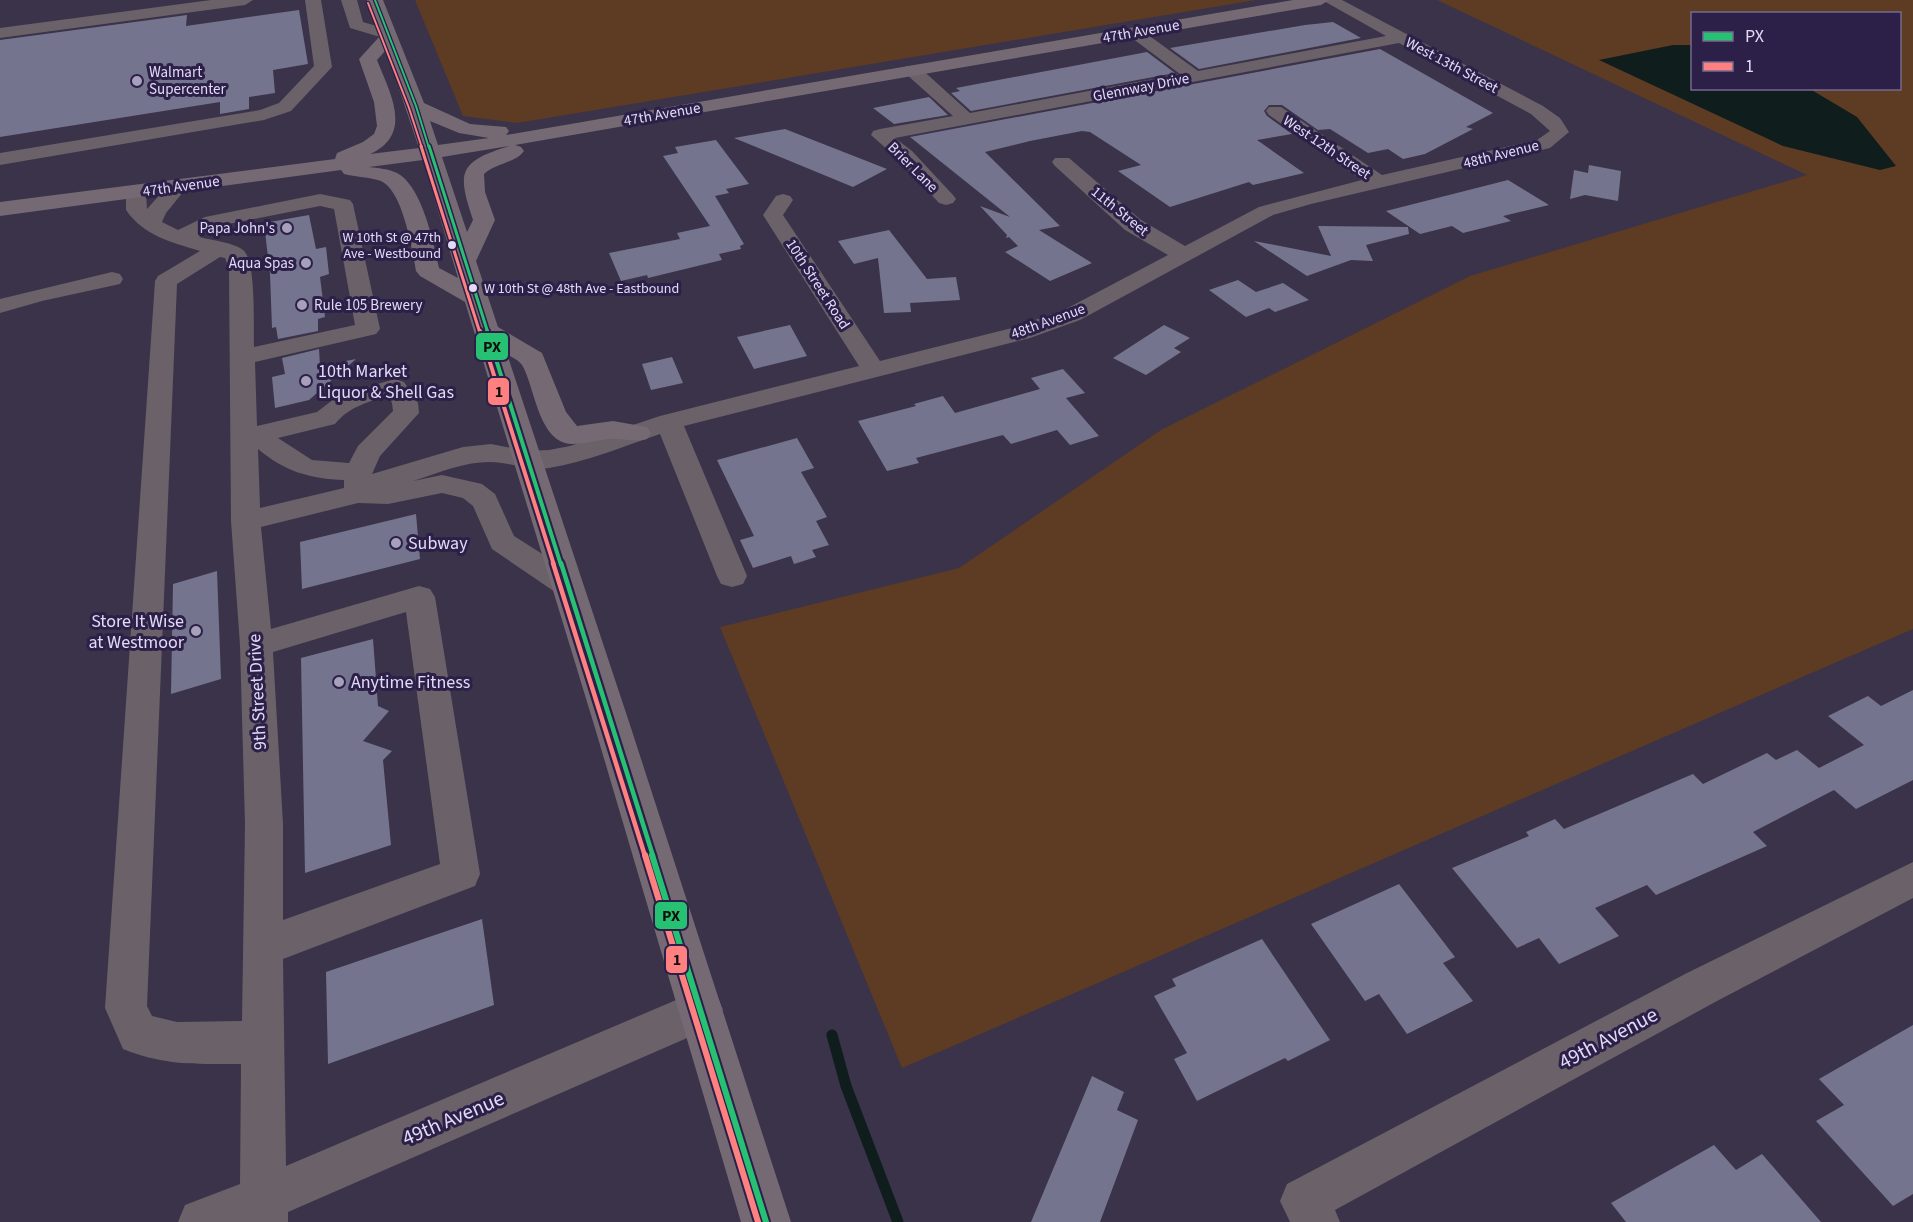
<svg xmlns="http://www.w3.org/2000/svg" width="1913" height="1222" font-family="'Source Sans 3',sans-serif">
<rect width="100%" height="100%" fill="#3a334a"/>
<!-- green -->
<g fill="#5e3b23" fill-rule="evenodd">
<polygon points="415,0 1256,0 517,123 463,116"/>
<path d="M1437,0H1913V629L902,1068L720,627L959,568L1161,430L1470,276L1807,175ZM1692,14H1900V88H1692Z"/>
</g>
<!-- water -->
<polygon fill="#0f1d1c" points="1673,45 1692,45 1692,88 1810,89 1857,117 1896,166 1880,170 1783,146 1599,60"/>
<g fill="none" stroke-linecap="round" stroke-linejoin="round">
<!-- stream -->
<polyline stroke="#0f1d1c" stroke-width="11" points="832,1035 846,1086 898,1222"/>
</g>
<!-- building -->
<g fill="#75748e">
<polygon points="299,10 308,64 273,70 275,93 249,97 249,109 220,114 220,102 0,137 0,40 187,15 186,26"/>
<polygon points="1333,22 1361,38 1199,69 1170,48 1305,25"/>
<polygon points="1380,49 1493,113 1466,127 1473,129 1425,154 1403,159 1388,149 1368,153 1330,129 1318,130 1282,105 1269,105 1264,111 1267,116 1292,134 1257,140 1304,173 1253,185 1249,182 1170,207 1118,171 1141,165 1090,132 1082,131 1030,141 985,152 1060,226 1039,230 1092,263 1050,281 1005,252 1018,246 1009,237 1006,238 1007,235 980,206 1010,217 910,137"/>
<polygon points="1147,52 1175,73 971,111 951,93 960,91 956,88"/>
<polygon points="929,97 948,115 894,124 873,108"/>
<polygon points="785,129 887,169 853,187 734,138"/>
<polygon points="716,140 749,184 726,189 729,193 715,196 744,244 740,246 741,249 719,254 722,260 648,278 647,275 621,281 609,253 680,239 677,233 710,226 663,156 678,153 675,147"/>
<polygon points="1589,165 1621,171 1618,201 1585,195 1570,199 1574,170 1588,173"/>
<polygon points="1508,180 1549,205 1503,216 1511,221 1463,233 1452,226 1420,234 1386,211"/>
<polygon points="309,215 316,249 326,247 329,274 320,277 325,317 318,319 318,331 278,339 276,327 272,328 270,274 264,223"/>
<polygon points="1318,226 1408,227 1409,234 1366,245 1373,261 1351,260 1307,276 1254,241 1331,256"/>
<polygon points="889,230 927,279 956,277 960,300 910,303 911,312 884,313 878,258 854,264 838,241"/>
<polygon points="1238,280 1256,292 1283,283 1309,300 1275,312 1269,308 1246,317 1209,290"/>
<polygon points="790,325 807,356 754,369 737,337"/>
<polygon points="1164,325 1190,338 1174,348 1181,352 1146,375 1113,358"/>
<polygon points="319,349 320,366 356,359 309,400 275,408 272,377 285,374 282,358"/>
<polygon points="672,357 683,383 651,390 642,364"/>
<polygon points="1063,369 1085,393 1066,398 1099,436 1070,445 1057,430 1011,444 1003,435 916,458 919,463 887,471 858,421 916,406 914,404 943,396 955,413 1040,389 1031,378"/>
<polygon points="797,438 814,468 801,472 827,517 816,521 829,545 812,550 816,557 794,564 791,556 753,568 740,540 754,536 717,460"/>
<polygon points="416,514 420,559 302,589 300,542"/>
<polygon points="217,571 221,679 171,694 173,584"/>
<polygon points="373,639 378,706 389,711 363,741 392,751 383,760 391,845 305,873 301,658"/>
<polygon points="1913,690 1913,780 1856,809 1834,790 1753,832 1767,846 1656,895 1647,885 1595,908 1619,936 1559,964 1539,938 1517,948 1452,868 1529,836 1526,832 1555,819 1564,829 1693,774 1703,784 1767,753 1776,760 1797,750 1819,768 1864,745 1828,716 1868,696 1881,706"/>
<polygon points="1399,884 1455,957 1443,963 1473,1001 1407,1034 1379,994 1365,1001 1311,924"/>
<polygon points="482,919 494,1005 328,1064 326,972"/>
<polygon points="1262,939 1330,1040 1288,1061 1285,1058 1197,1101 1174,1059 1187,1053 1154,996 1176,986 1172,979"/>
<polygon points="1913,1025 1913,1194 1893,1206 1816,1121 1844,1105 1819,1079"/>
<polygon points="1092,1076 1124,1092 1117,1110 1138,1120 1100,1222 1031,1222"/>
<polygon points="1714,1145 1736,1170 1762,1154 1821,1222 1626,1222 1611,1203"/>
</g>
<g fill="none" stroke-linecap="round" stroke-linejoin="round">
<!-- minor -->
<g fill="#6a6268" fill-rule="evenodd">
<polygon points="211,0 253,0 245,5 0,38 0,28"/>
<polygon points="305,0 321,0 332,67 291,111 264,120 0,165 0,153 260,110 279,103 314,66"/>
<polygon points="341,0 357,0 363,22 393,31 395,34 387,39 350,28"/>
<path d="M1322,0H1342L1543,106L1560,118L1569,132L1550,148L1311,204L1273,215L1080,320L1030,338L684,426L747,576L743,584L732,587L721,584L717,576L660,434C624,446 587,462 549,468C528,471 510,462 490,462C463,462 438,473 413,481L442,475L482,484L495,494L514,536L577,576L581,584L577,592L566,595L555,592L492,549L473,506L463,498L442,493L388,504L358,503L261,527L271,629L419,586L430,589L435,597L480,874L475,886L283,959L286,1166L702,989L717,995L723,1010L717,1025L288,1212V1222H178L185,1205L240,1184L241,1064C197,1064 165,1066 123,1049L105,1008L155,281L158,276L200,251C171,242 144,236 126,210V192L129,188H143L146,192L147,209L171,182H185L188,186L166,213L162,222L178,230L205,217L320,194L350,200L353,204L380,329L376,334L255,362L257,426L317,412L339,395L395,379L404,382L418,403L419,413L380,456L372,474L463,447L491,444L526,451L549,450L570,446L660,416L859,366L763,215L776,196L783,194L790,196L793,200L783,215L880,361L1012,328L1064,310L1168,255L1125,230L1055,166L1052,162L1055,158H1069L1141,220L1185,246L1259,207L1362,180L1269,115L1266,111L1269,107H1281L1382,175L1537,140L1550,131L1531,114L1399,43L895,138L912,151L953,195L956,199L953,203L946,205L939,203L898,159L871,135L873,131L880,129L953,116L906,74L903,70L906,66H918L970,113L1180,74L1128,35L1126,32L1134,27L1140,29L1198,71L1386,36ZM320,206L334,209L355,325L254,347C253,329 257,261 243,250C235,243 211,240 199,237L218,226ZM220,257L225,258L229,269L231,521L240,645L245,824L242,1021L177,1022L152,1016L147,1006L177,284ZM388,396L392,403L393,411L358,446L349,463L312,460L278,438L335,424C349,407 367,402 388,396ZM258,449C284,471 310,479 344,480V488L260,508ZM406,612L440,864L283,920V824L273,652Z"/>
<polygon points="112,272 120,274 123,279 120,284 42,301 0,313 0,299"/>
<polygon points="1913,862 1913,898 1717,1001 1335,1210 1340,1222 1290,1222 1280,1201 1287,1184 1687,973"/>
</g>
<!-- major -->
<path fill="#756a73" fill-rule="evenodd" d="M367,0H383L424,103L470,124L506,127L509,131L506,135L1293,0H1329L1321,5L515,145L521,147L524,151C516,163 495,163 484,174L485,192L495,220L476,261L498,327L542,353L566,412L577,426L613,421L647,427L651,433L647,439C634,443 623,438 610,439C597,440 585,444 572,444C538,443 535,386 522,365C519,360 511,357 507,354L631,728L791,1222H741L595,728L465,302L420,276L416,271C412,249 403,191 381,181C370,177 355,177 344,174L341,170L0,216V202L335,159L337,153L363,142L374,134L377,126L374,102L359,59L380,36ZM386,50L419,148L370,154C414,134 390,93 377,60ZM430,121L459,133L489,138L438,145ZM509,146C458,162 457,172 473,220L467,232L442,157ZM423,160L458,278L439,268C433,241 422,186 397,173C389,169 378,168 369,167Z"/>
<!-- bus-1-far4 casing -->
<g stroke="#2c1f48" stroke-width="4.5">
<polyline id="bus-1-far4" points="375,0 416,106 429,148"/>
</g>
<!-- bus-1-far3 casing -->
<g stroke="#2c1f48" stroke-width="6">
<polyline id="bus-1-far3" points="429,146 488,333"/>
</g>
<!-- bus-1-far2 casing -->
<g stroke="#2c1f48" stroke-width="8">
<polyline id="bus-1-far2" points="487,331 561,565"/>
</g>
<!-- bus-1-far1 casing -->
<g stroke="#2c1f48" stroke-width="9">
<polyline id="bus-1-far1" points="561,563 653,856"/>
</g>
<!-- bus-1 casing -->
<g stroke="#2c1f48" stroke-width="10">
<polyline id="bus-1" points="652,855 766,1222"/>
</g>
<!-- bus-2-far4 casing -->
<g stroke="#2c1f48" stroke-width="4.5">
<polyline id="bus-2-far4" points="368,3 409,108 422,148"/>
</g>
<!-- bus-2-far3 casing -->
<g stroke="#2c1f48" stroke-width="6">
<polyline id="bus-2-far3" points="421,146 480,333"/>
</g>
<!-- bus-2-far2 casing -->
<g stroke="#2c1f48" stroke-width="8">
<polyline id="bus-2-far2" points="480,331 554,565"/>
</g>
<!-- bus-2-far1 casing -->
<g stroke="#2c1f48" stroke-width="9">
<polyline id="bus-2-far1" points="553,563 645,856"/>
</g>
<!-- bus-2 casing -->
<g stroke="#2c1f48" stroke-width="10">
<polyline id="bus-2" points="645,855 758,1222"/>
</g>
<!-- bus-1-far4 -->
<use href="#bus-1-far4" stroke="#26c172" stroke-width="2"/>
<!-- bus-1-far3 -->
<use href="#bus-1-far3" stroke="#26c172" stroke-width="3"/>
<!-- bus-1-far2 -->
<use href="#bus-1-far2" stroke="#26c172" stroke-width="4"/>
<!-- bus-1-far1 -->
<use href="#bus-1-far1" stroke="#26c172" stroke-width="4.5"/>
<!-- bus-1 -->
<use href="#bus-1" stroke="#26c172" stroke-width="6"/>
<!-- bus-2-far4 -->
<use href="#bus-2-far4" stroke="#ff8080" stroke-width="2"/>
<!-- bus-2-far3 -->
<use href="#bus-2-far3" stroke="#ff8080" stroke-width="3"/>
<!-- bus-2-far2 -->
<use href="#bus-2-far2" stroke="#ff8080" stroke-width="4"/>
<!-- bus-2-far1 -->
<use href="#bus-2-far1" stroke="#ff8080" stroke-width="4.5"/>
<!-- bus-2 -->
<use href="#bus-2" stroke="#ff8080" stroke-width="6"/>
</g>
<!-- markers -->
<g fill="#a7a0ba" stroke="#2c1f48" stroke-width="2">
<circle cx="137" cy="81" r="6"/>
<circle cx="287" cy="228" r="6"/>
<circle cx="306" cy="263" r="6"/>
<circle cx="302" cy="305" r="6"/>
<circle cx="306" cy="381" r="6"/>
<circle cx="396" cy="543" r="6"/>
<circle cx="196" cy="631" r="6"/>
<circle cx="339" cy="682" r="6"/>
</g>
<g fill="#e1dbf6" stroke="#2c1f48" stroke-width="2">
<circle cx="452" cy="245" r="5"/>
<circle cx="473" cy="288" r="5"/>
</g>
<g text-anchor="middle" stroke-width="6" stroke-linejoin="round" paint-order="stroke">
<!-- far-bus labels -->
<g font-size="14" fill="#e1dbf6" stroke="#2c1f48" text-anchor="end">
<text x="441" y="242">W 10th St @ 47th<tspan x="441" dy="16">Ave - Westbound</tspan></text>
<text x="484" y="293" text-anchor="start">W 10th St @ 48th Ave - Eastbound</text>
</g>
<!-- far-street labels -->
<g font-size="15" fill="#e1dbf6" stroke="#2c1f48">
<text transform="translate(1141 31) rotate(-10)" y="5">47th Avenue</text>
<text transform="translate(1452 65) rotate(28)" y="5">West 13th Street</text>
<text transform="translate(1141 87) rotate(-11)" y="5">Glennway Drive</text>
<text transform="translate(662 114) rotate(-10)" y="5">47th Avenue</text>
<text transform="translate(1327 147) rotate(34)" y="5">West 12th Street</text>
<text transform="translate(1501 154) rotate(-14)" y="5">48th Avenue</text>
<text transform="translate(913 167) rotate(45)" y="5">Brier Lane</text>
<text transform="translate(181 186) rotate(-8)" y="5">47th Avenue</text>
<text transform="translate(1120 211) rotate(39)" y="5">11th Street</text>
<text transform="translate(818 284) rotate(57)" y="5">10th Street Road</text>
<text transform="translate(1048 321) rotate(-20)" y="5">48th Avenue</text>
</g>
<!-- far-poi labels -->
<g font-size="15" fill="#e1dbf6" stroke="#2c1f48" text-anchor="start">
<text x="149" y="77">Walmart<tspan x="149" dy="17">Supercenter</tspan></text>
<text x="275" y="233" text-anchor="end">Papa John's</text>
<text x="294" y="268" text-anchor="end">Aqua Spas</text>
<text x="314" y="310">Rule 105 Brewery</text>
</g>
<!-- poi labels -->
<g font-size="18" fill="#e1dbf6" stroke="#2c1f48" text-anchor="start">
<text x="318" y="377">10th Market<tspan x="318" dy="21">Liquor &amp; Shell Gas</tspan></text>
<text x="408" y="549">Subway</text>
<text x="184" y="627" text-anchor="end">Store It Wise<tspan x="184" dy="21">at Westmoor</tspan></text>
<text x="351" y="688">Anytime Fitness</text>
</g>
<!-- street labels -->
<g font-size="18" fill="#e1dbf6" stroke="#2c1f48">
<text transform="translate(257 692) rotate(-93)" y="6">9th Street Drive</text>
</g>
<!-- near-street labels -->
<g font-size="21" fill="#e1dbf6" stroke="#2c1f48">
<text transform="translate(1608 1038) rotate(-28)" y="7">49th Avenue</text>
<text transform="translate(453 1118) rotate(-23)" y="7">49th Avenue</text>
</g>
</g>
<g stroke="#2c1f48" stroke-width="2">
<rect x="475" y="332" width="34" height="29" rx="6" fill="#26c172"/>
<rect x="487" y="377" width="23" height="29" rx="6" fill="#ff8080"/>
<rect x="654" y="901" width="34" height="29" rx="6" fill="#26c172"/>
<rect x="665" y="945" width="23" height="29" rx="6" fill="#ff8080"/>
</g>
<g font-size="16" text-anchor="middle" font-weight="bold" fill="#111">
<text x="492" y="352">PX</text>
<text x="499" y="397">1</text>
<text x="671" y="921">PX</text>
<text x="677" y="965">1</text>
</g>
<!-- legend -->
<rect x="1691" y="12" width="210" height="78" fill="#2c1f48" stroke="#746a8e" stroke-width="1.5"/>
<rect x="1703" y="32" width="30" height="9" fill="#26c172" stroke="#746a8e" stroke-width="1.5"/>
<text x="1745" y="42" font-size="18" fill="#e1dbf6">PX</text>
<rect x="1703" y="62" width="30" height="9" fill="#ff8080" stroke="#746a8e" stroke-width="1.5"/>
<text x="1745" y="72" font-size="18" fill="#e1dbf6">1</text>
</svg>
